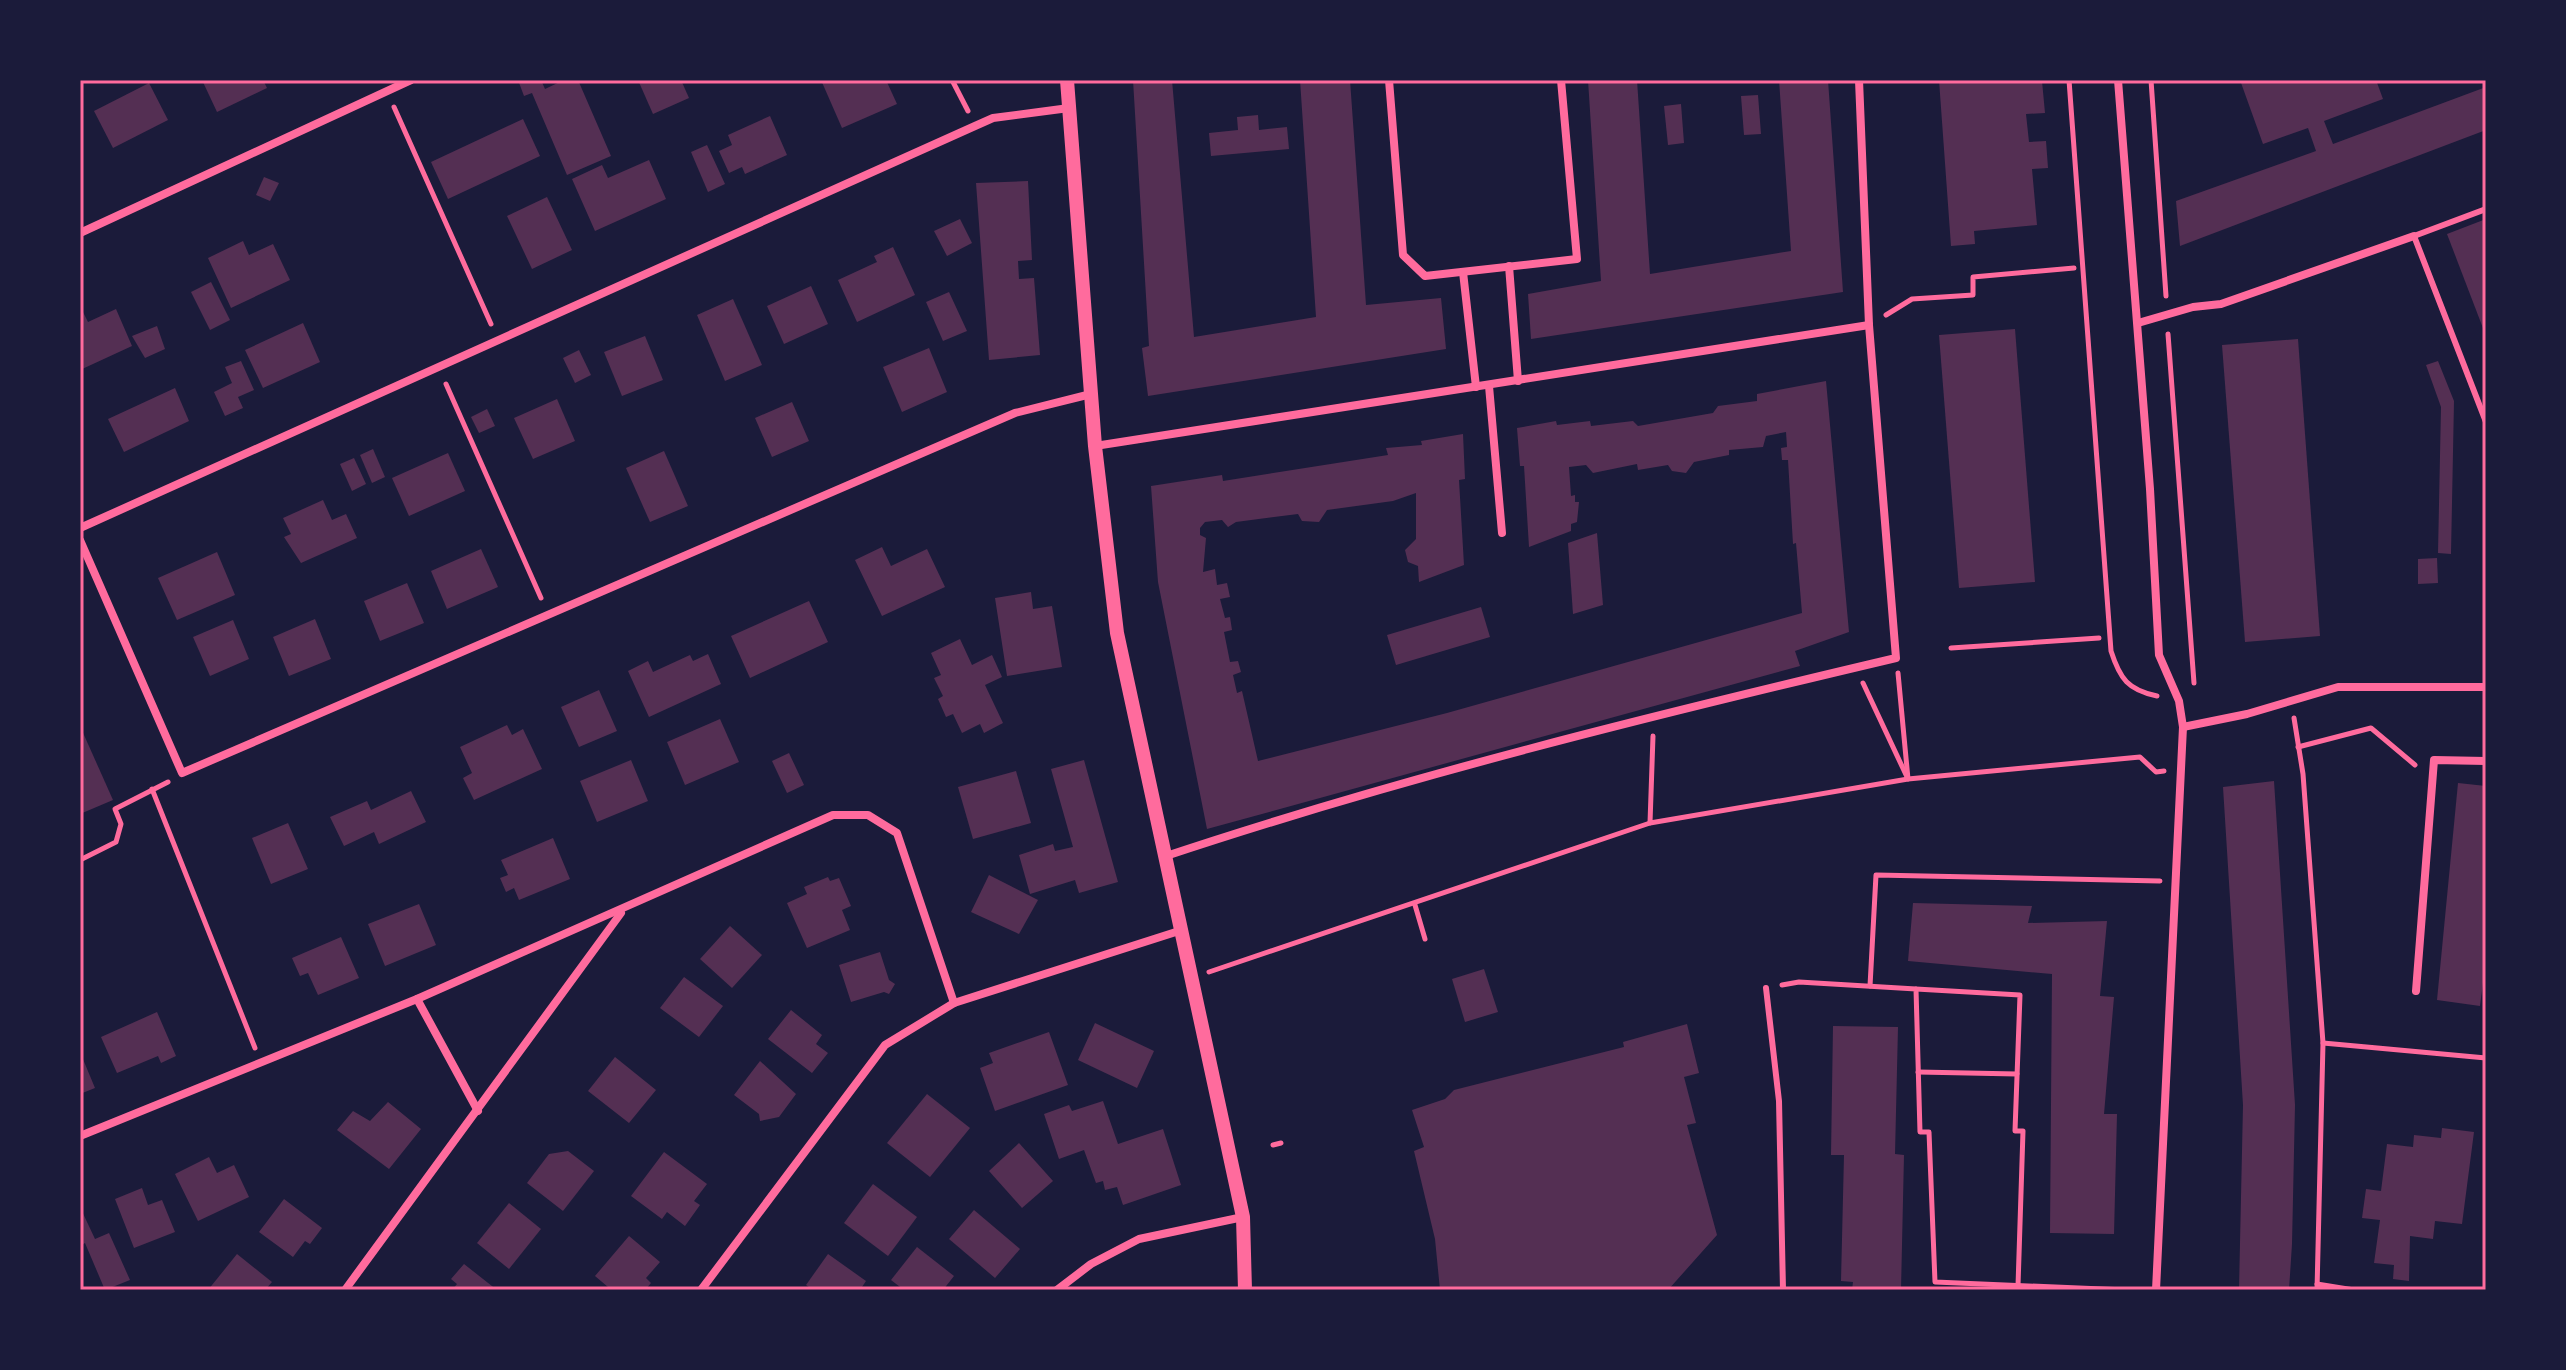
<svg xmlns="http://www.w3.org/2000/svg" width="2566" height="1370" font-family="'PT Sans Narrow',sans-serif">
<rect width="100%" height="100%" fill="#1b1b3a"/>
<!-- building -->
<g fill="#542f53">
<polygon points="202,80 263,80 267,88 217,112"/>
<polygon points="518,80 541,80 545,89 564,80 578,80 611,156 567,175 532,93 524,96"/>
<polygon points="638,80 681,80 689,98 653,114"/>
<polygon points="821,80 886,80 897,104 842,128"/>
<polygon points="1133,80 1172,80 1194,337 1316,317 1300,80 1350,80 1366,305 1441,298 1446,349 1148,396 1142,348 1149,346"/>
<polygon points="1588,80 1637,80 1650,274 1791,251 1779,80 1828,80 1843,292 1531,339 1528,294 1601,281"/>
<polygon points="1939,80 2042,81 2045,113 2026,114 2029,142 2046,141 2048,168 2032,169 2037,225 1974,231 1975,244 1951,246"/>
<polygon points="2240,80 2376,80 2383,99 2324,121 2333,144 2486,87 2486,130 2180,246 2176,201 2316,151 2308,128 2263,144"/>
<polygon points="149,83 168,120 113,148 94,111"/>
<polygon points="1758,95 1761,134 1744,135 1741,96"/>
<polygon points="1681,104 1684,143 1668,145 1664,106"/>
<polygon points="1258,115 1259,130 1287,127 1289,149 1211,156 1209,133 1238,130 1237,117"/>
<polygon points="770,116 787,155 745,174 742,167 729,173 719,151 732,145 728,135"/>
<polygon points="523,119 540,156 448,199 431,162"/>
<polygon points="707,145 725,184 708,192 691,152"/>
<polygon points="649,160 666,199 595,231 572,179 602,165 608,178"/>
<polygon points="264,177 279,183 270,201 256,195"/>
<polygon points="1028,181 1032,260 1018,261 1019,279 1034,278 1040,355 989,360 976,183"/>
<polygon points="547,197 572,250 532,269 507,216"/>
<polygon points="960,219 972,243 947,256 934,231"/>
<polygon points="2486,219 2486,336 2447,234"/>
<polygon points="243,241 249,255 273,244 290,280 231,308 208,258"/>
<polygon points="893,247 915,295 857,322 838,280 877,262 874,256"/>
<polygon points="211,282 230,320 210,330 191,292"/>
<polygon points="811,286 828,324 784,344 767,306"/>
<polygon points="949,292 967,331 943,341 926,302"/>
<polygon points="733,299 762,365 725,381 697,315"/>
<polygon points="80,306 88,322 116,309 132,346 80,370"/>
<polygon points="303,323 320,362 263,388 245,350"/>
<polygon points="157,326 165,349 145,358 132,336"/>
<polygon points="2015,329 2035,582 1959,588 1939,335"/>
<polygon points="645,336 663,380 622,396 604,352"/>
<polygon points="2298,339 2320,636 2245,642 2222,345"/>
<polygon points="929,348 947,392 902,412 883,367"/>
<polygon points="579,350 591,375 575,383 563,358"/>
<polygon points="241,361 254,390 238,397 243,408 225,416 214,392 232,383 225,367"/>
<polygon points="2438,361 2454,401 2451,554 2438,553 2441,407 2426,365"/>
<polygon points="1826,381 1849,632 1795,651 1800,666 1207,829 1158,582 1151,486 1222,475 1223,481 1388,455 1386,448 1422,445 1421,441 1463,434 1465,479 1459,480 1464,565 1419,582 1418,566 1408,562 1405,550 1416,539 1416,493 1393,501 1327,510 1319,522 1302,521 1298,514 1236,522 1228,527 1222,520 1205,522 1200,528 1200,535 1206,538 1203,572 1215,569 1217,585 1227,583 1230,597 1220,599 1225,618 1230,617 1232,630 1224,632 1230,662 1238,661 1241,672 1233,675 1237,693 1242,691 1258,761 1447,713 1802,613 1796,543 1793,544 1788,460 1782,460 1781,448 1787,447 1786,432 1766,436 1763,447 1729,450 1729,455 1694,462 1686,473 1672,471 1668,465 1638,470 1637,464 1593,473 1586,465 1569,467 1571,496 1575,495 1575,502 1579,502 1577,522 1571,524 1571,531 1529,547 1524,466 1520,466 1517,428 1556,421 1557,425 1590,421 1591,426 1633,421 1638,426 1713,413 1718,406 1757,401 1757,394"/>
<polygon points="175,388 189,421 124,452 108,419"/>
<polygon points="557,399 575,441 533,459 514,418"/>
<polygon points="792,402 809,441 772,457 755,418"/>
<polygon points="487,409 495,426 479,433 471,417"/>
<polygon points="373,449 385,477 372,483 360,455"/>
<polygon points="664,451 688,506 650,522 626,468"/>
<polygon points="448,453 465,491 409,516 392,478"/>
<polygon points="354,458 366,484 352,491 340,464"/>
<polygon points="323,500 332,520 346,514 357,538 301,563 284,537 291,534 283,518"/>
<polygon points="1597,533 1603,605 1573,614 1568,543"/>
<polygon points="882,547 891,566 927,549 945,587 882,616 855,560"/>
<polygon points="481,549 498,587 447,609 431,571"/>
<polygon points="217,552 235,595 177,620 158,578"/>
<polygon points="2437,558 2438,583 2418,584 2418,559"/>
<polygon points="407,583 424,623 380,641 364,601"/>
<polygon points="1031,592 1033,609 1052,606 1062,667 1007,676 995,598"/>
<polygon points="809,601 828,642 750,678 731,636"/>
<polygon points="1481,607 1490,637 1396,665 1387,635"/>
<polygon points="315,619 331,659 289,676 273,637"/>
<polygon points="233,620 249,659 210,676 193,637"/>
<polygon points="960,639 972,665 992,655 1002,677 985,685 1003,723 984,733 980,724 962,733 953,714 946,717 938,699 943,696 934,678 941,675 931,653"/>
<polygon points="708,654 721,684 649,717 628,671 648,661 653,672 690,655 693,661"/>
<polygon points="599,690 617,731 579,747 561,707"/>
<polygon points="720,719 739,762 685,785 667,742"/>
<polygon points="507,725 512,735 523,729 542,769 474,800 463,778 472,773 460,747"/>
<polygon points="80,726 113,800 80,814"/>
<polygon points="789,753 804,785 787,793 772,761"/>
<polygon points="631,760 648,801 597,822 580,781"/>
<polygon points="1084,760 1118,882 1079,893 1075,880 1030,894 1019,855 1053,844 1055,851 1073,847 1051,769"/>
<polygon points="1016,771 1031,823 973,839 958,787"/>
<polygon points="2274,781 2295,1105 2292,1244 2289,1290 2239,1290 2243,1105 2223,787"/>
<polygon points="2458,783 2486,786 2486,959 2480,1006 2437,1000"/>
<polygon points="411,791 426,822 379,844 374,832 344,846 330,817 367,801 371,810"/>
<polygon points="288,823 308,869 271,884 252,838"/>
<polygon points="553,838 570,879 519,900 514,888 506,892 500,878 508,875 501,860"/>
<polygon points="989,875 1038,900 1019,934 971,912"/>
<polygon points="828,877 830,881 839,878 851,906 842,910 850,930 807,948 787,903 807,894 804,887"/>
<polygon points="1913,903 2032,906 2028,923 2107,921 2100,996 2114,997 2104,1114 2117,1114 2114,1234 2050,1233 2052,974 1908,961"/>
<polygon points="419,904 436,945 385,966 368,924"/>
<polygon points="730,926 762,955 732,988 700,959"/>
<polygon points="341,937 359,978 318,995 308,973 300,976 292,958"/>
<polygon points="880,952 889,980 895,984 889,994 884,992 851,1002 839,965"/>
<polygon points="1484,969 1498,1012 1465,1022 1452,979"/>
<polygon points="684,977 723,1006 699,1037 660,1008"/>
<polygon points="791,1010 822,1035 816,1044 828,1053 812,1073 768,1039"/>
<polygon points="157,1012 176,1056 161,1063 158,1056 117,1073 101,1037"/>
<polygon points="1095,1023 1154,1051 1137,1088 1078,1060"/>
<polygon points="1687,1024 1699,1073 1684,1077 1696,1123 1687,1125 1717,1235 1668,1290 1440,1290 1435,1239 1414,1151 1424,1147 1412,1110 1445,1099 1454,1090 1624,1047 1623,1042"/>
<polygon points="1833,1026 1898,1027 1895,1154 1904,1155 1901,1290 1852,1290 1853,1282 1841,1281 1844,1155 1831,1155"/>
<polygon points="1049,1032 1068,1085 995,1111 980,1068 993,1063 989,1053"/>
<polygon points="80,1052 95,1088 80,1094"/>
<polygon points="615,1057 656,1090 629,1123 588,1091"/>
<polygon points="760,1061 796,1094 779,1117 760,1121 759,1114 734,1095"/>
<polygon points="927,1094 970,1128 930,1177 887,1143"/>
<polygon points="1103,1101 1118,1144 1163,1129 1181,1185 1123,1205 1117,1187 1105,1190 1103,1181 1096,1183 1084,1150 1059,1159 1044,1114 1069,1105 1072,1111"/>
<polygon points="388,1102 421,1129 389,1169 337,1130 353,1111 370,1121"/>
<polygon points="2442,1128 2474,1132 2462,1224 2435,1221 2433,1239 2410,1236 2409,1281 2393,1279 2394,1265 2374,1263 2380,1220 2362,1218 2366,1189 2381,1191 2387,1144 2413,1147 2414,1135 2441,1138"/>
<polygon points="1019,1143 1053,1181 1022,1208 989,1171"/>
<polygon points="568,1151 594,1171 563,1211 527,1183 549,1154"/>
<polygon points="664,1152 707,1184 694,1201 700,1205 685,1226 667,1212 662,1219 631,1196"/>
<polygon points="209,1157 217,1173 234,1165 249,1197 198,1221 175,1174"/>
<polygon points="873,1184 917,1217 888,1256 844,1223"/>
<polygon points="142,1188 148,1205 162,1200 175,1232 134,1248 115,1199"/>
<polygon points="284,1199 322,1228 310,1244 305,1241 293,1257 259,1232"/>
<polygon points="509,1203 541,1229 509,1269 477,1243"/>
<polygon points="80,1207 95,1239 109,1233 130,1280 105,1290 85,1243 80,1246"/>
<polygon points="974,1210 1020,1249 995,1278 949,1239"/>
<polygon points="629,1236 660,1262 646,1278 651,1283 645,1290 605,1290 608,1287 595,1276"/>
<polygon points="917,1247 954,1276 943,1290 904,1290 891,1280"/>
<polygon points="237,1254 272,1282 265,1290 208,1290"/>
<polygon points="828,1254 866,1281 860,1290 813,1290 806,1285"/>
<polygon points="464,1264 497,1290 452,1290 457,1284 451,1279"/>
</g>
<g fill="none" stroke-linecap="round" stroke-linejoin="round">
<!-- path -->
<g stroke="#ff6b9d" stroke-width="5">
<polyline points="952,80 968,111"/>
<path d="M2069,80L2111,651C2120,679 2128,690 2157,696"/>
<polyline points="2151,80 2166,296"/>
<polyline points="394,107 491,324"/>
<polyline points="1886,315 1912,299 1973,295 1973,277 2074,268"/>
<polyline points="2168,334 2194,683"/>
<polyline points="446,384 541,598"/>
<polyline points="1951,648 2099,638"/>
<polyline points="1863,683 1908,779 2140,757 2156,772 2164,771"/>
<polyline points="2294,718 2303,774 2323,1043 2317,1290"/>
<polyline points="2298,747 2371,728 2415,765"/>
<polyline points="152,789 255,1048"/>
<polyline points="1650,823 1653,736"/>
<polyline points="80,860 116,842 121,824 115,809 168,782"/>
<polyline points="1415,905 1425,939"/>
<polyline points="1209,972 1650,823 1908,779 1898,673"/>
<polyline points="1782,985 1799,982 1916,989 1920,1132 1929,1132 1935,1282 2126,1290"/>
<polyline points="1870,986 1876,875 2160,881"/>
<polyline points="1916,989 2020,995 2015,1131 2023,1131 2018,1286"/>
<polyline points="2323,1043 2486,1058"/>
<polyline points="1918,1072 2017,1074"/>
<polyline points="1273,1145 1281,1143"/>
<polyline points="2317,1284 2354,1290"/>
</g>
<!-- service -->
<g stroke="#ff6b9d" stroke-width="6">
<polyline points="2486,209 2414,236 2486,422"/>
<polyline points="1766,988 1779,1101 1783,1290"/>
</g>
<!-- minor -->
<g stroke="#ff6b9d" stroke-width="8">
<polyline points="1389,80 1403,255 1425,276 1577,259 1561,80"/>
<polyline points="2118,80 2150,489 2159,655 2179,701 2183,727 2156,1290"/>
<polyline points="80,233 411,80"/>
<polyline points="1509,266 1518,381"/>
<polyline points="1463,272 1476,387"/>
<polyline points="2138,323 2193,307 2221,304 2414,236"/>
<polyline points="1489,386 1502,533"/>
<polyline points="1095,446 1869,325"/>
<polyline points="80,528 975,126 993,118 1069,108"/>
<polyline points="80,540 182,773 1015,413 1091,394"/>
<polyline points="2183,727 2247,714 2338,687 2486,687"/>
<path d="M1163,857C1403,777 1650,716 1896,658L1869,325L1859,80"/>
<polyline points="2416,991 2434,760 2486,761"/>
<polyline points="478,1111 417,999 833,815 868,815 897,833 954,1003"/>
<polyline points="80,1136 417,999"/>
<polyline points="345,1290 621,913"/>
<polyline points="701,1290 885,1045 954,1003 1179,931"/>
<polyline points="1057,1290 1091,1264 1139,1239 1243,1217"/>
</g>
<!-- tertiary -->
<polyline stroke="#ff6b9d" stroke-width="14" points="1067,80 1095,446 1117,633 1243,1217 1245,1290"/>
</g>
<!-- border -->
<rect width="2566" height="1370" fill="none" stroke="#1b1b3a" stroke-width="164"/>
<rect x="82" y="82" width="2402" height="1206" fill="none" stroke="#ff6b9d" stroke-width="3"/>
</svg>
